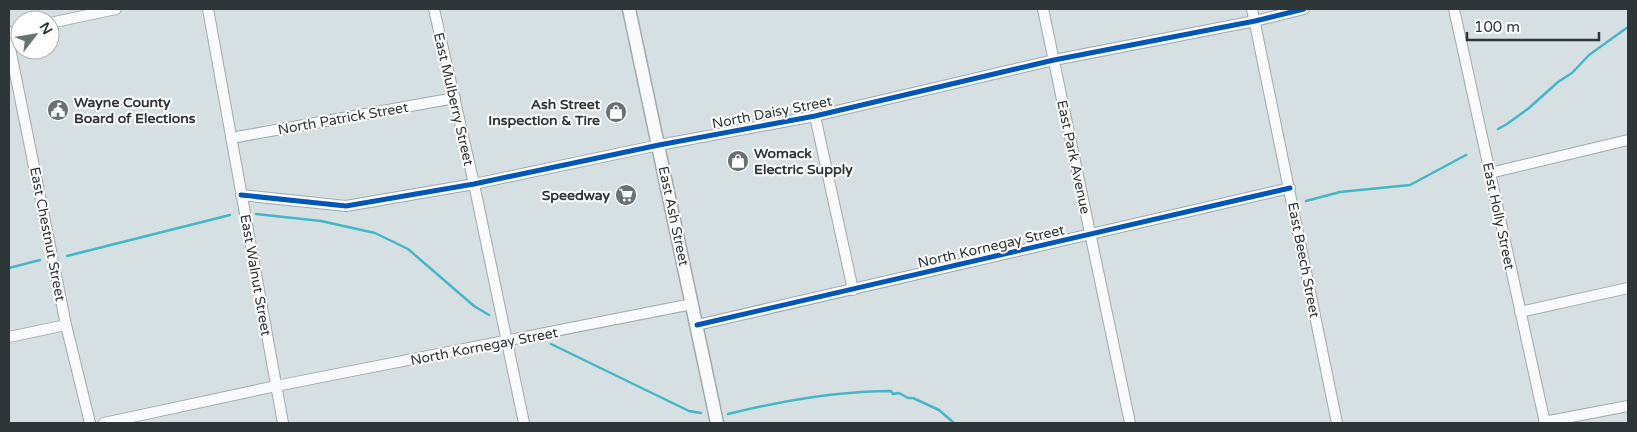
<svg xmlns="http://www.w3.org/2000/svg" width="1637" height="432" font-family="'Varela Round',sans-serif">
<rect width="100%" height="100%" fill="#d6e0e3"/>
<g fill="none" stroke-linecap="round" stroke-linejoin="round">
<!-- stream -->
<g stroke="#44b7c7" stroke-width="2.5">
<polyline points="1498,129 1507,124 1529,108 1558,82 1572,73 1589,55 1628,27"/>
<polyline points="1306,201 1340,192 1410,185 1466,155"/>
<polyline points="256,214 321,221 375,233 408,249 474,306 489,315"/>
<polyline points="67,256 230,215"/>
<polyline points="9,268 40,260"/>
<polyline points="551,344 689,411 701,413"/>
<path d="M728,414C781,401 836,391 891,391L893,394L899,393L908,398H913L939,410L954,423"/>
</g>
<!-- minor casing -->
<g stroke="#a1a9ab" stroke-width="12">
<g id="minor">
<polyline points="208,9 283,423"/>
<polyline points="434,9 474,184 524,423"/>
<polyline points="1043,9 1130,423"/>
<polyline points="1252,9 1337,423"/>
<polyline points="1454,9 1545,423"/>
<polyline points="50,23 116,9"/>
<polyline points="9,33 20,30"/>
<polyline points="9,43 66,325 90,423"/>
<polyline points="815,116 853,290"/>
<polyline points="231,138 455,98"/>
<polyline points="1490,173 1628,140"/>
<polyline points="241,195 346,206 474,184 659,145 815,116 1054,60 1255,21 1304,9"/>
<polyline points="1520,312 1628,288"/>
<polyline points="697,325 1290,188"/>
<polyline points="9,337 66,325"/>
<polyline points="1544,422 1628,406"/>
<polyline points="104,423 276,386 692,304"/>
</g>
</g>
<!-- major casing -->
<g stroke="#a1a9ab" stroke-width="15">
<polyline id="major" points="629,9 717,423"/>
</g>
<!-- minor -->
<use href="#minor" stroke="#f9fafb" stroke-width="10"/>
<!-- major -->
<use href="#major" stroke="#f9fafb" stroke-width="12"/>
<!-- cycleway casing -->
<g stroke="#fff" stroke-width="8">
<g id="cycleway">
<polyline points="241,195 346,206 474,184 659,145 815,116 1054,60 1255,21 1304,9"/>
<polyline points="697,325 1290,188"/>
</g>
</g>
<!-- cycleway -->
<use href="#cycleway" stroke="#0057b8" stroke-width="5"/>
</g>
<!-- icons -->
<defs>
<g id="civic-disc" transform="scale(1.125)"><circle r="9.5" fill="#697273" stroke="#fff"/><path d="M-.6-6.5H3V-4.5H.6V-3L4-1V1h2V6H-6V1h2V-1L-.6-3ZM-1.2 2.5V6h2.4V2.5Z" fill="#fff"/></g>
<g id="shop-disc" transform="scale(1.125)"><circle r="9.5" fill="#697273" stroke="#fff"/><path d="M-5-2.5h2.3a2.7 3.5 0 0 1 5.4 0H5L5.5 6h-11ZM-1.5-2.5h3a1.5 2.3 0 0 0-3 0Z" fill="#fff"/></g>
<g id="supermarket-disc" transform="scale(1.125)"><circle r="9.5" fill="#697273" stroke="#fff"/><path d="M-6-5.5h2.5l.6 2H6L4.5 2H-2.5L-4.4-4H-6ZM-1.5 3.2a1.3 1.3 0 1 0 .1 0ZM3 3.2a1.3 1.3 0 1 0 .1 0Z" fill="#fff"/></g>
</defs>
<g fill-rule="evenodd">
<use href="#civic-disc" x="58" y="110"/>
<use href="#shop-disc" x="616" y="112"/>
<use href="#shop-disc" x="738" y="161"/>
<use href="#supermarket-disc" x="626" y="195"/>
</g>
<g text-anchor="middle" stroke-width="4" stroke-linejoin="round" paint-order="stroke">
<!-- street labels -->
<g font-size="14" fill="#2e3637" stroke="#fff">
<text transform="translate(454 99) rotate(77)" y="5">East Mulberry Street</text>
<text transform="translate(772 112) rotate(-11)" y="5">North Daisy Street</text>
<text transform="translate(343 118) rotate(-10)" y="5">North Patrick Street</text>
<text transform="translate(1074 157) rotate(78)" y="5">East Park Avenue</text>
<text transform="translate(674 216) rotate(78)" y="5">East Ash Street</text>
<text transform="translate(1499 216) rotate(78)" y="5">East Holly Street</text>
<text transform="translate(48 234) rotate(79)" y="5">East Chestnut Street</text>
<text transform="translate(991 246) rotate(-13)" y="5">North Kornegay Street</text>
<text transform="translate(1304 260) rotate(79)" y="5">East Beech Street</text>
<text transform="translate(256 275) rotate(80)" y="5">East Walnut Street</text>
<text transform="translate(484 346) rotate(-11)" y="5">North Kornegay Street</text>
</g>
<!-- poi labels -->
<g font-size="14" font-weight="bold" fill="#2e3637" stroke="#fff" text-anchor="start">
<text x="74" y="107">Wayne County<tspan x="74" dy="16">Board of Elections</tspan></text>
<text x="600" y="109" text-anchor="end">Ash Street<tspan x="600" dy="16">Inspection &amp; Tire</tspan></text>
<text x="754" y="158">Womack<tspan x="754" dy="16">Electric Supply</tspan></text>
<text x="610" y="200" text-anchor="end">Speedway</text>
</g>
</g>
<!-- border -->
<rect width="1637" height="432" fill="none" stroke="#2e3637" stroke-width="20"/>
<!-- north arrow -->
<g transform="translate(35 35) rotate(59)"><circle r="24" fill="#ffffff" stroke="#abafaf"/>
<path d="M0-4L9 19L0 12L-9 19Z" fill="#697273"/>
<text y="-8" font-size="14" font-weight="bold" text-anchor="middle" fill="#2e3637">N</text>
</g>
<!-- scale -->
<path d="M1467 32v8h132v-8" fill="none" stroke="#2e3637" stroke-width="2.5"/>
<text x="1474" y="32" font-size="15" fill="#2e3637" stroke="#ffffff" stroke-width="4" paint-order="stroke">100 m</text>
</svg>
